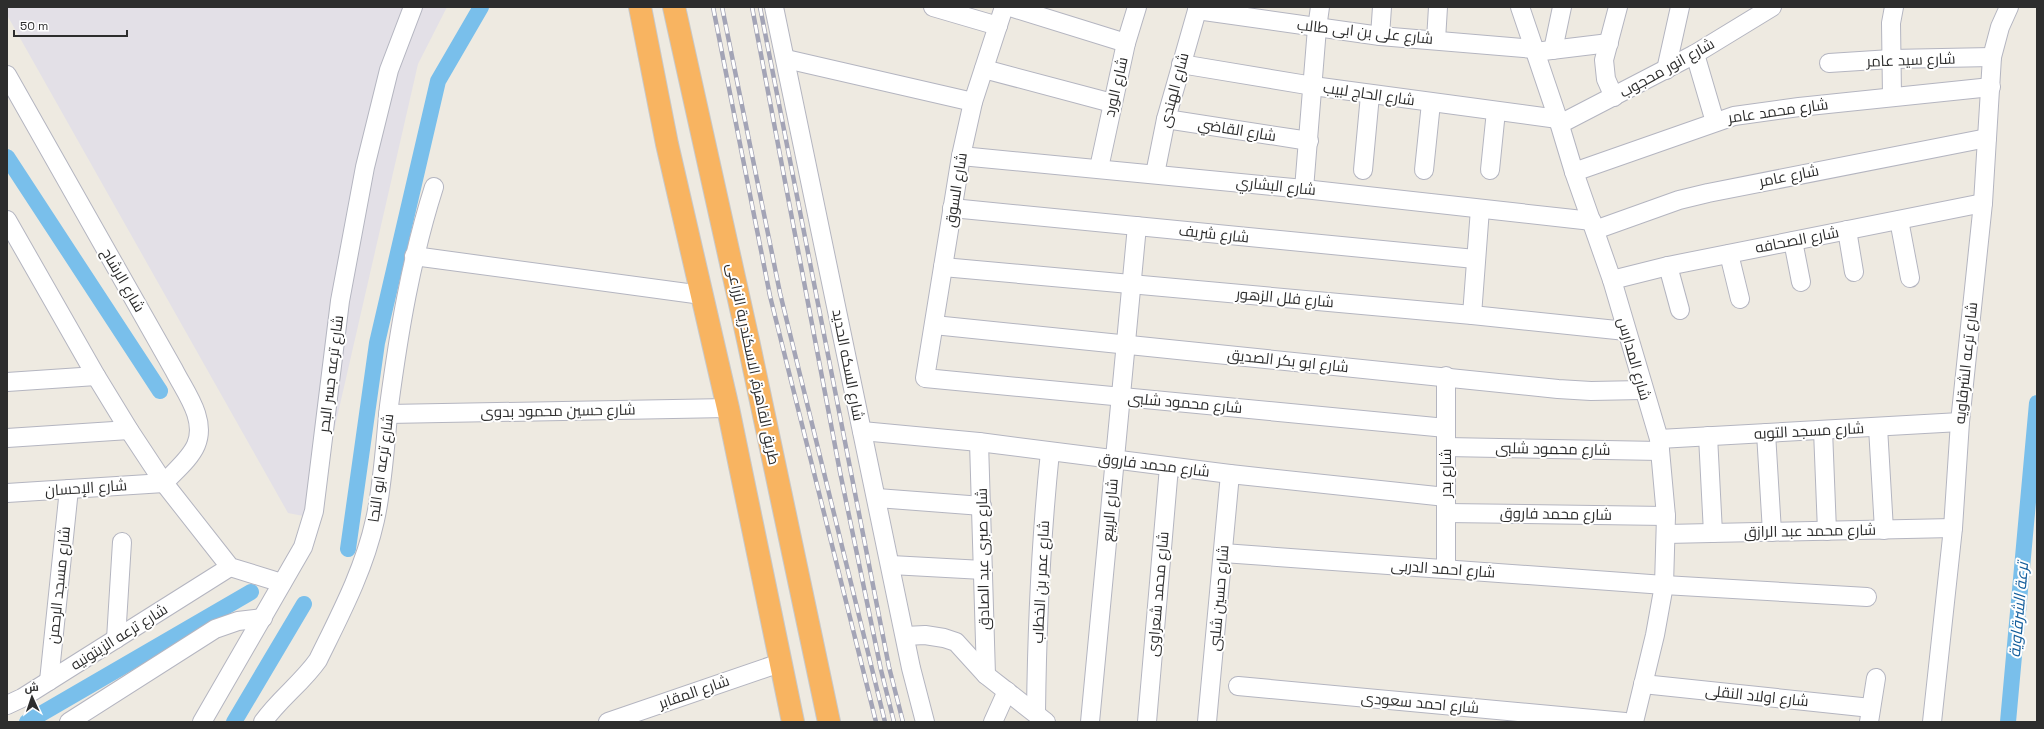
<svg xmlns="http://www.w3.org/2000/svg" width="2044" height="729" font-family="'Space Grotesk',Cairo,sans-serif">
<rect width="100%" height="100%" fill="#eeeae1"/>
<!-- industrial -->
<polygon fill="#e3e0e7" points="7,7 447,7 418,64 314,518 288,513 7,15"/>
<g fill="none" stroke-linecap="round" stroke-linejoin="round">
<!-- canal -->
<g stroke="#79bfeb" stroke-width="16">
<polyline points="7,157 160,391"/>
<polyline points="348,549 377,343 438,81 481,7"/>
<polyline points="27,722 251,592"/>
<polyline points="234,722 304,604"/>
<polyline points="2008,722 2037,403"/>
</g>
<!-- minor casing -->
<g stroke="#b4b5c0" stroke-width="20">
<g id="minor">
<polyline points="774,7 911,668 925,722"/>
<polyline points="933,7 998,26"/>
<polyline points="1004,7 973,102 961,156 925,378 1446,428"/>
<polyline points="1010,7 1126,43"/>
<polyline points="1520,7 1558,119 1574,172 1612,280 1659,439 1666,516 1664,585 1655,635 1634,722"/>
<polyline points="1197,10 1380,36 1534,49"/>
<polyline points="1380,36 1382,7"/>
<polyline points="1436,40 1438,7"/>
<polyline points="1553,50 1562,7"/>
<polyline points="1535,52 1609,43"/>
<polyline points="1695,54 1715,122"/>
<polyline points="786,59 973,102"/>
<polyline points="1829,63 1891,59 1992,57"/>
<polyline points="1181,64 1313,86 1558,119"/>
<polyline points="984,69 1112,103"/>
<polyline points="1666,70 1680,7"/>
<path d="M7,75L174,370C185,392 207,419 196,445C190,459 175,471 164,483L7,493"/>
<polyline points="1892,96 1891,23 1894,7"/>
<polyline points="1614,97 1606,79 1604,60 1618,7"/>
<polyline points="1166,119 1309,141"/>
<polyline points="1560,124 1695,54 1772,7"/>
<polyline points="961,156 1304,189 1592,221"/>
<polyline points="1099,168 1126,43 1137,7"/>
<polyline points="1363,170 1370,95"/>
<polyline points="1424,170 1431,103"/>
<polyline points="1490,170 1496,111"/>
<polyline points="1574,172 1734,116 1799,107 1991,87"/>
<polyline points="1155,174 1166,119 1198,7"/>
<polyline points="1304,189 1317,28 1320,7"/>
<polyline points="952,208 1475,259"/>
<polyline points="7,220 96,376 129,430 164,483 230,567 282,583"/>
<polyline points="1899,220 1910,278"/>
<polyline points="1595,230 1679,200 1708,193 1987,138"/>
<polyline points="1847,230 1854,272"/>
<polyline points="1793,241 1801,282"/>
<polyline points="1729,254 1740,299"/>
<polyline points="414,256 702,295"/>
<polyline points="1668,266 1680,310"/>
<polyline points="943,267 1472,315 1626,331"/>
<polyline points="1612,280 1668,266 1983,203"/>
<polyline points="1472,315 1480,209"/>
<polyline points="934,325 1558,389 1591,391 1643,390"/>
<polyline points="7,382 96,376"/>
<polyline points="388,414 728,408"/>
<polyline points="1878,427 1884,530"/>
<polyline points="1823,430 1827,531"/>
<polyline points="862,431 979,442 1230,474 1446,497"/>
<polyline points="1766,433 1772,532"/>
<polyline points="1708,436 1713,533"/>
<polyline points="7,438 129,430"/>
<polyline points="1659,439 1960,422"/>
<polyline points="979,442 986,675"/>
<polyline points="1446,447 1660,451"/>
<polyline points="877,498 982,506"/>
<polyline points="1446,513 1666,516"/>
<polyline points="1666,534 1953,528"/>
<polyline points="1223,553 1664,585 1867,597"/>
<polyline points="891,565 983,570"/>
<polyline points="1446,569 1446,376"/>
<polyline points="905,636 925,635 944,638 956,642 986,675 1046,722"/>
<polyline points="116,639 122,542"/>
<polyline points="49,681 69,489"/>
<polyline points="1643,684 1871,708"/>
<polyline points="1238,686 1625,722"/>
<polyline points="7,705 22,698 230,567"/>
<path d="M1036,713C1037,626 1041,538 1050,452"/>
<polyline points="69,722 215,629 238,621 263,618"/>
<polyline points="202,722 303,547 314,511 340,301 365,167 389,70 413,7"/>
<path d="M263,722C279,699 302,683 318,660C340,615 364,570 375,520C383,485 385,443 389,406C399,331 411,259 434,187"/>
<polyline points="608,722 780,663"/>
<polyline points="993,722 1007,691"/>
<polyline points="1090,722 1137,226"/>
<polyline points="1147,722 1169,467"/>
<polyline points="1207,722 1230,474"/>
<polyline points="1869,722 1876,678"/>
<polyline points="1932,722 1953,528 1960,422 1983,203 1992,57 2000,27 2009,7"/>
</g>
</g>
<!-- highway casing -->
<g stroke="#c8c8c8" stroke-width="24">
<g id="highway">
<polyline points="640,7 667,144 728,408 793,722"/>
<polyline points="674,7 748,340 829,722"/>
</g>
</g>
<!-- minor -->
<use href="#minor" stroke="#fff" stroke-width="18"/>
<!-- highway -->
<use href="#highway" stroke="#f8b461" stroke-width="22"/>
<!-- rail casing -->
<g stroke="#a3a4b6" stroke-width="4.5">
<g id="rail">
<polyline points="713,7 770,296 876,722"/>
<polyline points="722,7 780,293 885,722"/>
<polyline points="752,7 840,472 881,670 894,722"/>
<polyline points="760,7 889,667 903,722"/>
</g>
</g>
<!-- rail -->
<use href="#rail" stroke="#fff" stroke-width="3" stroke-dasharray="9" stroke-linecap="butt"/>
</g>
<g text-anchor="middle" stroke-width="4" stroke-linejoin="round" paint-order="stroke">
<!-- street labels -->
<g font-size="15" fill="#2d2d2d" stroke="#fff">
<text transform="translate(1365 32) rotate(6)" y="5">شارع على بن ابى طالب</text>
<text transform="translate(1911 60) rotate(-2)" y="5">شارع سيد عامر</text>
<text transform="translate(1667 68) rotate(-29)" y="5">شارع انور محجوب</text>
<text transform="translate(1116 87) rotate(-77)" y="5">شارع الورد</text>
<text transform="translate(1174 90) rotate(-75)" y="5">شارع الهندى</text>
<text transform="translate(1369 94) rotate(8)" y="5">شارع الحاج لبيب</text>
<text transform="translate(1778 111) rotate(-8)" y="5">شارع محمد عامر</text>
<text transform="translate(1237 130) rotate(9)" y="5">شارع القاضي</text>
<text transform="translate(1789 176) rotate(-11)" y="5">شارع عامر</text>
<text transform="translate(1276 186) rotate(6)" y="5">شارع البشاري</text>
<text transform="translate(956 190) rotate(-81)" y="5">شارع السوق</text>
<text transform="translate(1214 234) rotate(6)" y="5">شارع شريف</text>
<text transform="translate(1797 240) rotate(-11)" y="5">شارع الصحافه</text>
<text transform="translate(123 280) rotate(60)" y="5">شارع الرشاح</text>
<text transform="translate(1285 298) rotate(5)" y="5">شارع فلل الزهور</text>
<text transform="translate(1634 359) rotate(74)" y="5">شارع المدارس</text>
<text transform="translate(1288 361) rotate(6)" y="5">شارع ابو بكر الصديق</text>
<text transform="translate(1966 363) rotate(-84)" y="5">شارع ترعه الشرقاويه</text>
<text transform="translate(753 364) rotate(78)" y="5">طريق القاهرة, الاسكندرية الزراعى</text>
<text transform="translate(848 365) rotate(79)" y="5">شارع السكه الحديد</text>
<text transform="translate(331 374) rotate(-83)" y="5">شارع ترعه جسر البحر</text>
<text transform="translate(1185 403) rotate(5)" y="5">شارع محمود شلبى</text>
<text transform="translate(558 411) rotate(-1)" y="5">شارع حسين محمود بدوى</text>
<text transform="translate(1809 431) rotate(-3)" y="5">شارع مسجد التوبه</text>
<text transform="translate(1553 449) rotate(1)" y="5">شارع محمود شلبى</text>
<text transform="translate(1154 465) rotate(7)" y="5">شارع محمد فاروق</text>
<text transform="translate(381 468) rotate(-82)" y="5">شارع ترعه ابو النجا</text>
<text transform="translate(1446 473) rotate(-90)" y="5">شارع بدر</text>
<text transform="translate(86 488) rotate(-4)" y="5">شارع الإحسان</text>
<text transform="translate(1110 510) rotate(-85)" y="5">شارع الربيع</text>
<text transform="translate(1556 514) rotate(1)" y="5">شارع محمد فاروق</text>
<text transform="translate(1810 531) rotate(-1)" y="5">شارع محمد عبد الرازق</text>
<text transform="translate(983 559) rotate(-91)" y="5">شارع صبرى عبد الصادق</text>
<text transform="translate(1443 569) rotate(4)" y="5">شارع احمد الدربى</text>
<text transform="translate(1041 582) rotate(-87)" y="5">شارع عمر بن الخطاب</text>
<text transform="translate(59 585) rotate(-84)" y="5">شارع مسجد الرحمن</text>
<text transform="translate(1158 594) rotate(-85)" y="5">شارع محمد شعراوى</text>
<text transform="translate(1219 598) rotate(-85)" y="5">شارع حسين شلبى</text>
<text transform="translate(119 637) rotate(-32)" y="5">شارع ترعه الزيتونيه</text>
<text transform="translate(694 692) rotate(-19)" y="5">شارع المقابر</text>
<text transform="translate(1757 696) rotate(6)" y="5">شارع اولاد النقلى</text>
<text transform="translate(1420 703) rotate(5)" y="5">شارع احمد سعودى</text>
</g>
<!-- water labels -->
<g font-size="16" font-style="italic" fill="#135d9b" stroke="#fff">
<text transform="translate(2018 610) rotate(-85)" y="6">ترعة الشرقاوية</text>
</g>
</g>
<!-- border -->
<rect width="2044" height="729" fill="none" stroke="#2d2d2d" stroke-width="16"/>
<!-- north arrow -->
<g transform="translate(32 697) rotate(357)" stroke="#ffffff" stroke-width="3" paint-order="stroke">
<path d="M0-3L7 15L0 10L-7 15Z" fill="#2d2d2d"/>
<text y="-6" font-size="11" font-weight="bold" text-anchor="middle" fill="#2d2d2d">ش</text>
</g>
<!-- scale -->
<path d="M14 30v6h113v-6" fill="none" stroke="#2d2d2d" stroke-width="2"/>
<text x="20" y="30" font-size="12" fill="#2d2d2d" stroke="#ffffff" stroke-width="3" paint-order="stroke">50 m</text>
</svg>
